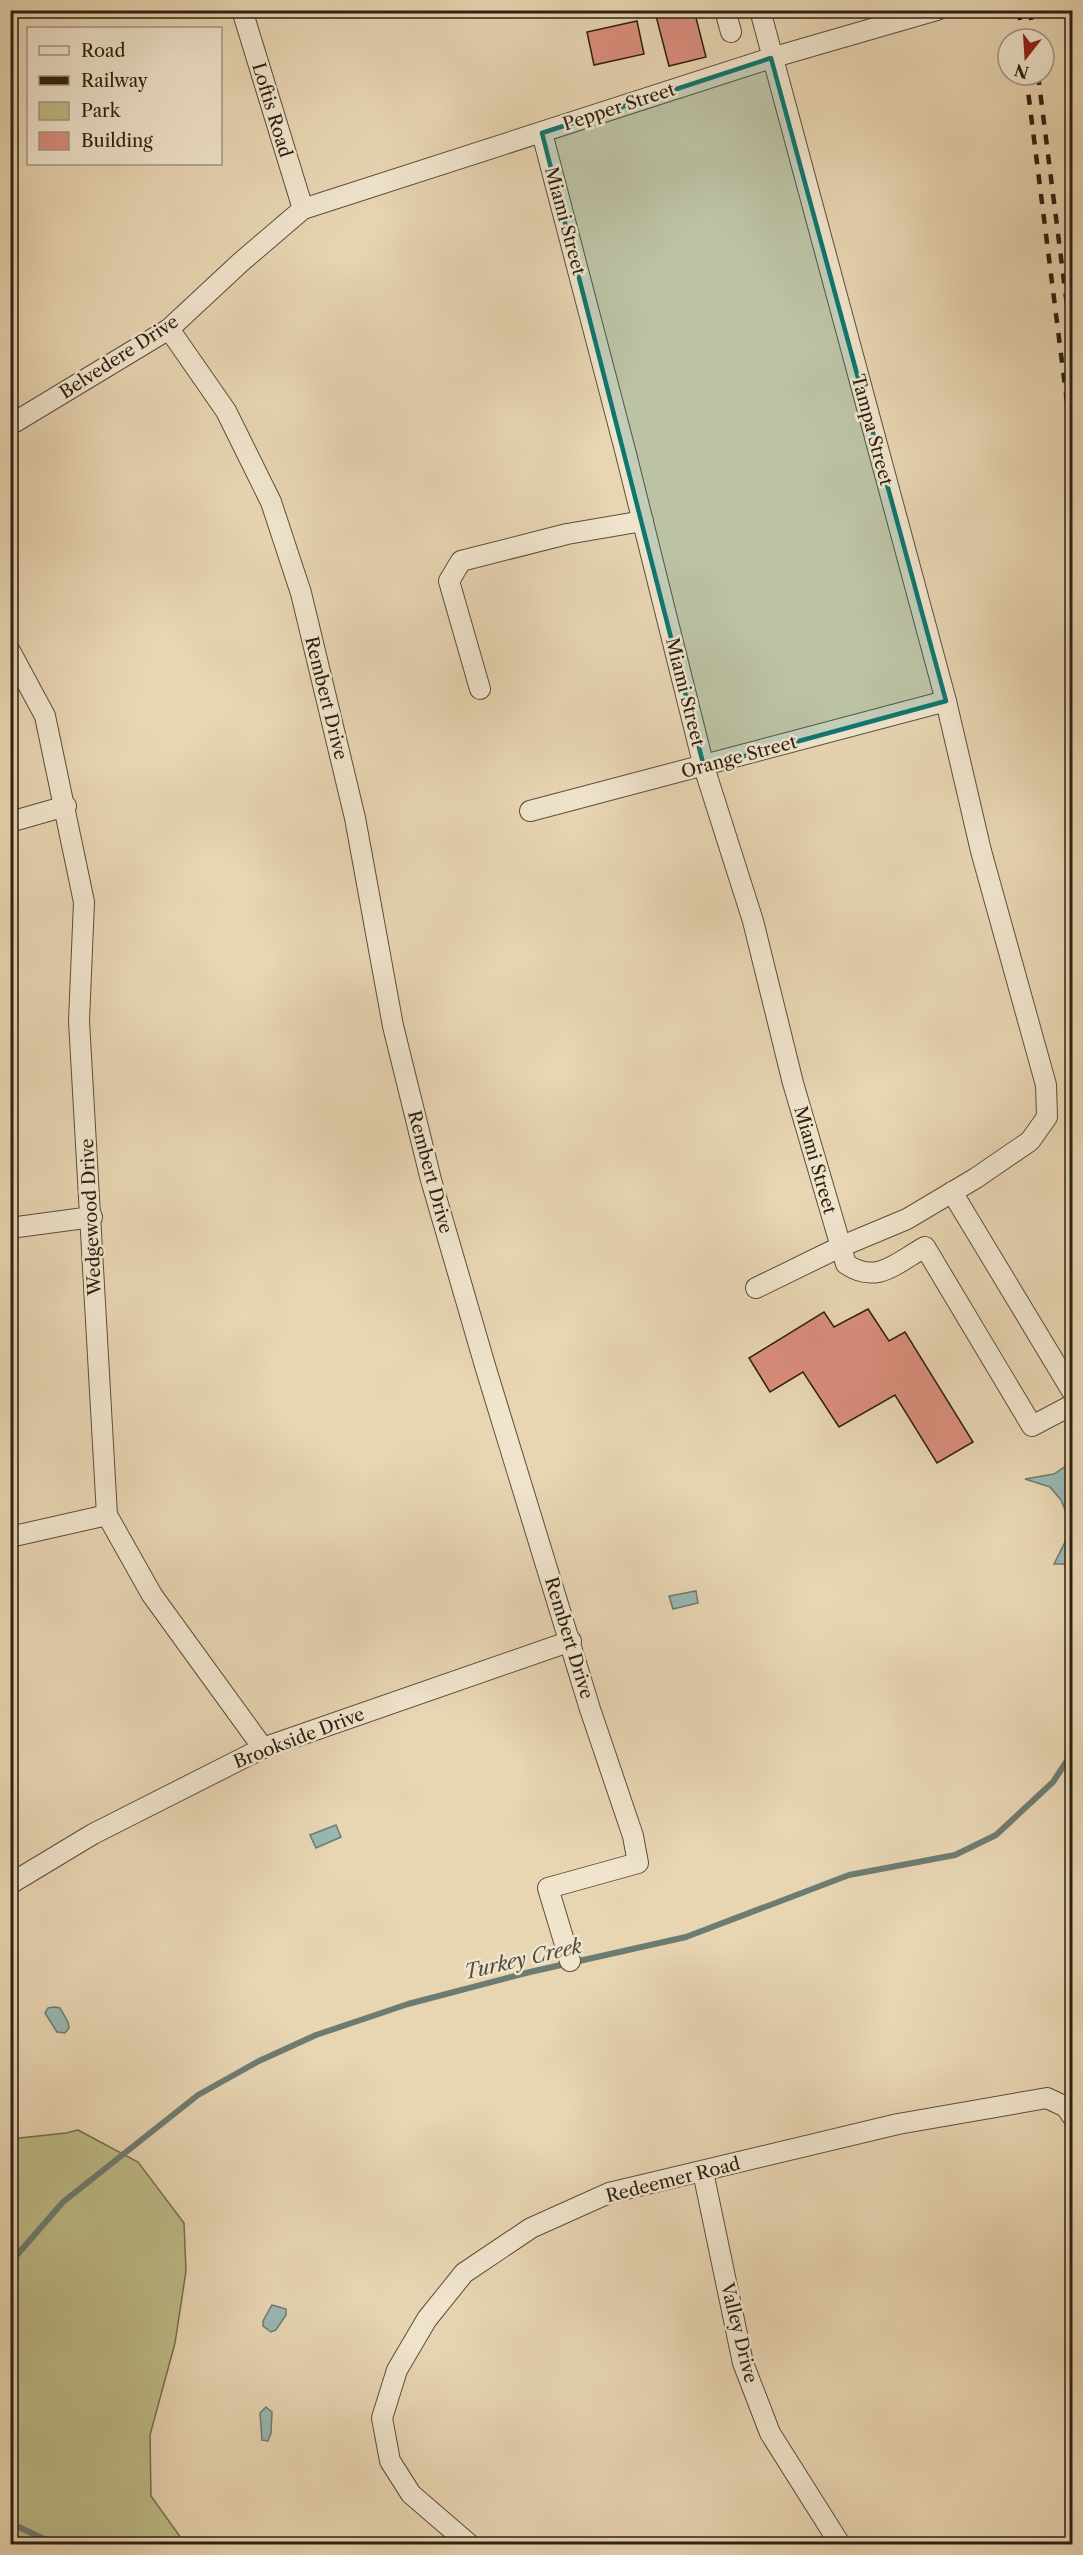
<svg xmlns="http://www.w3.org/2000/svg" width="1083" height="2555" font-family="'Libre Caslon Text',serif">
<rect width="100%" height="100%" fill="#e8d5b2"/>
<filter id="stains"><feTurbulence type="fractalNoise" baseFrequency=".00333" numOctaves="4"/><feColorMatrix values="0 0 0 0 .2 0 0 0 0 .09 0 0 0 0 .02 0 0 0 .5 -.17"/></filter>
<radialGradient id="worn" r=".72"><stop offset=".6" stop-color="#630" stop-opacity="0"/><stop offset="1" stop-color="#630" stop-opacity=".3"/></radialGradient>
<!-- green -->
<polygon fill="#bdbb87" stroke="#756e4c" stroke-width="1.5" points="78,2130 138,2162 184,2223 186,2271 175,2343 150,2435 151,2496 181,2538 191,2544 11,2544 11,2139 66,2133"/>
<!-- water -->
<g fill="#98b8b3" stroke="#6d7c72" stroke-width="1.5">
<polygon points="1072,1462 1072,1568 1066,1564 1054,1564 1070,1532 1068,1517 1061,1500 1050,1487 1025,1479 1054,1474"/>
<polygon points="696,1591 698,1603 673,1609 669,1596"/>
<polygon points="336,1825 341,1837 316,1848 310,1835"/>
<polygon points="54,2007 60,2008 68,2022 69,2028 65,2033 57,2032 45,2013 48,2008"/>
<polygon points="272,2305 286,2309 286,2315 276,2330 271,2332 263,2326 263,2321"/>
<polygon points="266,2407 272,2412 271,2433 268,2441 262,2440 260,2413"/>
</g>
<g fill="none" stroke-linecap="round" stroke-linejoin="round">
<!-- stream -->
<g stroke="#6d7c72" stroke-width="6">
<polyline points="10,2263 63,2202 198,2095 259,2061 316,2035 408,2004 530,1972 686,1937 849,1875 955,1855 996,1835 1053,1782 1072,1753"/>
<polyline points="10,2523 55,2544"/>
</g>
</g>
<!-- building -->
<g fill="#da8e7d" stroke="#2d2111" stroke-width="1.5">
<polygon points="658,10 694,10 706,57 669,66 656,16 659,15"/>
<polygon points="637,21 644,54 594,65 587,32"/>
<polygon points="868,1309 889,1341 905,1332 973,1442 937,1463 895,1395 839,1427 803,1372 770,1392 749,1358 824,1312 834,1327"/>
</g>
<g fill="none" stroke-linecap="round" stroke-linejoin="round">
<!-- minor casing -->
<g stroke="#5c4e39" stroke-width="22">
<g id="minor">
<polyline points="242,10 303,209"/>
<polyline points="725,10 731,32"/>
<path d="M542,133L625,450L704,767L753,921L793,1083L846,1264C877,1285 896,1263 925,1247L1032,1426L1072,1405"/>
<polyline points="169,329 226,411 271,502 301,593 355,818 393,1026 431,1180 486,1369 590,1709 633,1836 638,1863 548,1888 570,1961"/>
<polyline points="10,425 169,329 241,262 303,209 771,58 937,10"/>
<polyline points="10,651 45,716 84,902 79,1021 107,1515 152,1595 263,1748"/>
<polyline points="480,689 449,581 461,561 567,534 643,521"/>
<polyline points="530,811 946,701"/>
<polyline points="10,822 66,806"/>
<polyline points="952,1192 1072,1391"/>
<polyline points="10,1228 92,1217"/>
<polyline points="756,1288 840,1247 907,1219 976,1178 1030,1141 1047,1117 1046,1085 981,851 946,701 760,10"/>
<polyline points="10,1537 107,1515"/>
<polyline points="10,1884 93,1834 263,1748 571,1641"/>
<polyline points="703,2172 743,2363 770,2433 840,2544"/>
<polyline points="469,2544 411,2494 390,2461 382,2418 397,2370 427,2319 464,2273 531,2228 609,2193 898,2124 1047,2098 1066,2107 1072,2116"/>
</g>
</g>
<!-- minor -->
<use href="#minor" stroke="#f0e4cd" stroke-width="20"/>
<!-- rail -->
<g stroke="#2d2111" stroke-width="4.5" stroke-dasharray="10 10" stroke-linecap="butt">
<polyline points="1019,10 1022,39"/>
<polyline points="1030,10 1034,39"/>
<polyline points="1026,75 1072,442"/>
<polyline points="1038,75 1072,345"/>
</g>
</g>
<!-- marked area -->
<path fill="#0f766e" fill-opacity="0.2" stroke="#0f766e" stroke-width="4.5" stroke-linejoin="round" d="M771,58L946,701L704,767L542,133Z"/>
<g text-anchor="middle" stroke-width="5" stroke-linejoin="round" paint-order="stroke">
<!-- street labels -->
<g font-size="18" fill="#2d2111" stroke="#f0e4cd">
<text transform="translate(619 107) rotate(-18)" y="6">Pepper Street</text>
<text transform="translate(272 110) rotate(73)" y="6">Loftis Road</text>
<text transform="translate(565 221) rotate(75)" y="6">Miami Street</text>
<text transform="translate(119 357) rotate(-33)" y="6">Belvedere Drive</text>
<text transform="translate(872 430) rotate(75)" y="6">Tampa Street</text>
<text transform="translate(685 692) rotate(76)" y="6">Miami Street</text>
<text transform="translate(326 698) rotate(76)" y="6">Rembert Drive</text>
<text transform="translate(739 757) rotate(-15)" y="6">Orange Street</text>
<text transform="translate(815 1160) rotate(74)" y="6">Miami Street</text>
<text transform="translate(430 1172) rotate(75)" y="6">Rembert Drive</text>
<text transform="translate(91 1217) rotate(-93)" y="6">Wedgewood Drive</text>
<text transform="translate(569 1638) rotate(73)" y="6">Rembert Drive</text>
<text transform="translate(299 1738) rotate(-21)" y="6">Brookside Drive</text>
<text transform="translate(673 2180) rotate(-14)" y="6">Redeemer Road</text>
<text transform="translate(739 2333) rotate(76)" y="6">Valley Drive</text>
</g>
<!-- water labels -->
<g font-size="20" font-style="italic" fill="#4d4e42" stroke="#f0e4cd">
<text transform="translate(523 1959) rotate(-13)" y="7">Turkey Creek</text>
</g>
</g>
<!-- margin -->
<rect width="1083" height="2555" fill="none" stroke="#e8d5b2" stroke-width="36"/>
<rect x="12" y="12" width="1059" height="2531" fill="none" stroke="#2d2111" stroke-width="3"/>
<rect x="18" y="18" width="1047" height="2519" fill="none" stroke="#2d2111" stroke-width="1.5"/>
<!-- legend -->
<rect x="27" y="27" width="195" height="138" fill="#f0e4cd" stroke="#a29682" stroke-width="1.5"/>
<rect x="39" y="46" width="30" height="9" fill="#f0e4cd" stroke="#a29682" stroke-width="1.5"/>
<text x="81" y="57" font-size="18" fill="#2d2111">Road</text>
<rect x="39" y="76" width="30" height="9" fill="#2d2111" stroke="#a29682" stroke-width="1.5"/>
<text x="81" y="87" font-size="18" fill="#2d2111">Railway</text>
<rect x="39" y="102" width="30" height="18" fill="#bdbb87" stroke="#a29682" stroke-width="1.5"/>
<text x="81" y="117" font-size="18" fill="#2d2111">Park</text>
<rect x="39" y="132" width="30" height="18" fill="#da8e7d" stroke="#a29682" stroke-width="1.5"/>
<text x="81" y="147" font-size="18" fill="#2d2111">Building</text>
<!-- north arrow -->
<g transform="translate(1026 57) rotate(197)"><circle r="28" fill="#f0e4cd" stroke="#a29682" stroke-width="1.5"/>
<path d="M0-4.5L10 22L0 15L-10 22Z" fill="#8f2418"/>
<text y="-9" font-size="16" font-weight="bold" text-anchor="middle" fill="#2d2111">N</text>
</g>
<rect width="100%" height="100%" filter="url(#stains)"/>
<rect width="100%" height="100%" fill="url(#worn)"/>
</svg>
